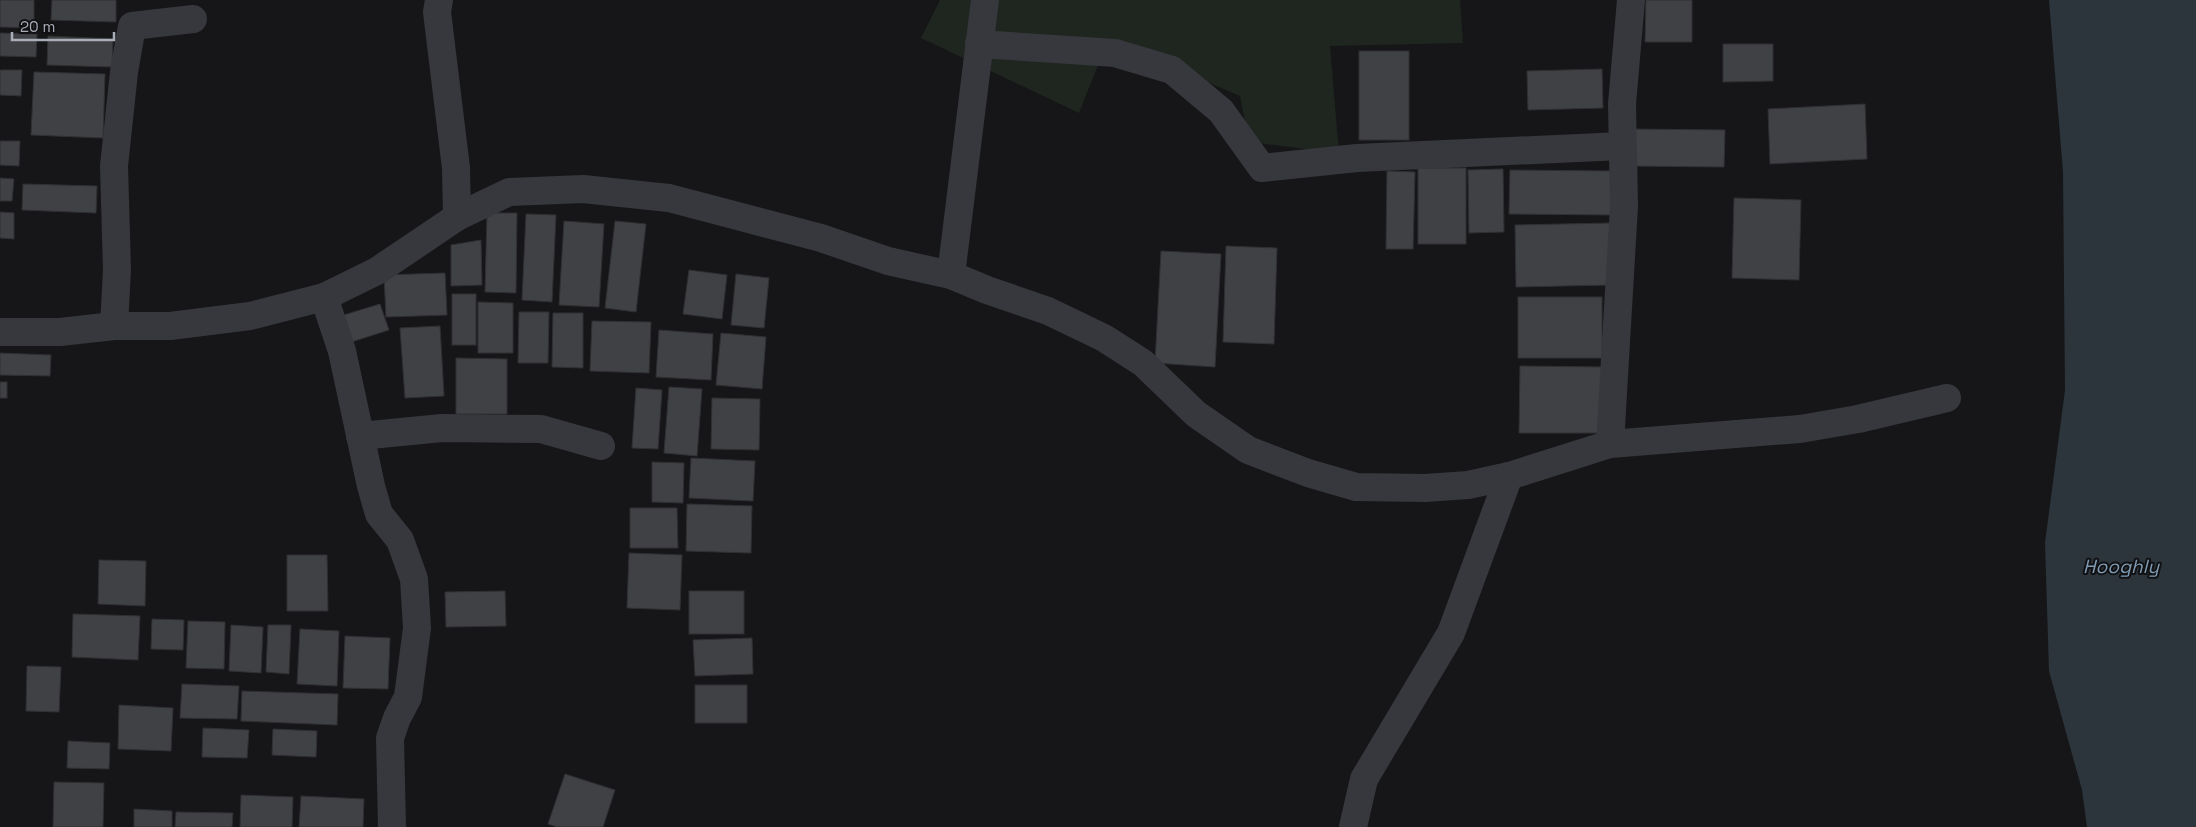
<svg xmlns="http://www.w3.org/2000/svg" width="2196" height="827" font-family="'Space Grotesk',sans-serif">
<rect width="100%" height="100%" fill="#161618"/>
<!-- green -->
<polygon fill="#1e261f" points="940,0 1460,0 1463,43 1330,46 1339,153 1249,142 1240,96 1108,40 1079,113 921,38"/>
<!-- water -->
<polygon fill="#2c353c" points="2049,0 2196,0 2196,827 2087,827 2082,790 2049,671 2045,543 2065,390 2063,172"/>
<!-- building -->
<g fill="#404145" stroke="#303034">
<polygon points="0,0 34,0 34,28 0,27"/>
<polygon points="52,0 116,0 116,22 51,20"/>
<polygon points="1646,0 1692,0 1692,42 1645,42"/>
<polygon points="0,33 37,34 36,57 0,56"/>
<polygon points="48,36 113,39 112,67 47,65"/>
<polygon points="1723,44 1773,44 1773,81 1723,82"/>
<rect x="1359" y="51" width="50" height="89"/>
<polygon points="1602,69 1603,108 1528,110 1527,71"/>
<polygon points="0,70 22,70 21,96 0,95"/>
<polygon points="34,72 105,74 103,138 31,135"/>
<polygon points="1865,104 1867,159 1770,164 1768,109"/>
<polygon points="1631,129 1725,130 1724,167 1631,166"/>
<polygon points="0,141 20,141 19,166 0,165"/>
<rect x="1418" y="168" width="48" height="76"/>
<polygon points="1503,169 1504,232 1469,233 1468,170"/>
<polygon points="1510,170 1612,171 1612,215 1509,214"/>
<polygon points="1387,171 1415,172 1413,249 1386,249"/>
<polygon points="0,178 14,179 12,201 0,201"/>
<polygon points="23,184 97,186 96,213 22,210"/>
<polygon points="1734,198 1801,200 1799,280 1732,278"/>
<polygon points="0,212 14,213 14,239 0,238"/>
<polygon points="487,213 517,213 516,293 485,292"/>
<polygon points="526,214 556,215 552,302 522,300"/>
<polygon points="564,221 604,224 599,307 559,305"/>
<polygon points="615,221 646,224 636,312 605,308"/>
<polygon points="1610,223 1611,285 1516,287 1515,225"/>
<polygon points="481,240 482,285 451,286 451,245"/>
<polygon points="1226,246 1277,248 1274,344 1223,342"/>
<polygon points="1161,251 1221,254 1215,367 1155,363"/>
<polygon points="689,270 727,275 722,319 683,314"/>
<polygon points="445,273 447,315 386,317 384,275"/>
<polygon points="736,274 769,278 764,328 731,325"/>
<rect x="452" y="294" width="24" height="51"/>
<rect x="1518" y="297" width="84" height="61"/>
<polygon points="478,302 513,303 513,353 478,353"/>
<polygon points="380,304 389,330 342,345 334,318"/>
<polygon points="519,312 549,312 548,363 518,363"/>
<polygon points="553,313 583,313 583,368 552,367"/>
<polygon points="592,321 651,322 649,373 590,371"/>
<polygon points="440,326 444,396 405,398 400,328"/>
<polygon points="659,330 713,334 711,380 656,377"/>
<polygon points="721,333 766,337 762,389 716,385"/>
<polygon points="0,353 51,355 50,376 0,375"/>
<polygon points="456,358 507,359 507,414 456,414"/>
<polygon points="1520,366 1606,367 1605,433 1519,433"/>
<rect x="0" y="382" width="7" height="16"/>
<polygon points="669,387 702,389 697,456 664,453"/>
<polygon points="636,388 662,390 658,449 632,448"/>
<polygon points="712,398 760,399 759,450 711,449"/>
<polygon points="691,458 755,461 753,501 689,498"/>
<polygon points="652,462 684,463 683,503 652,502"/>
<polygon points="687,504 752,506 751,553 686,551"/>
<polygon points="630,508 677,508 678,548 630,548"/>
<polygon points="629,553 682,555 680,610 627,608"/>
<polygon points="287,555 327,555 328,611 287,611"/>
<polygon points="99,560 146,561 145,606 98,604"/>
<polygon points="505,591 506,626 446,627 445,592"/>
<rect x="689" y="591" width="55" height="43"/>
<polygon points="73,614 140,616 138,660 72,657"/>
<polygon points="152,619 184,620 183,650 151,649"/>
<polygon points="188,621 225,622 224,669 186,668"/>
<polygon points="231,625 263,627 261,673 229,671"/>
<polygon points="268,625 291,625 289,674 266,672"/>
<polygon points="300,629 339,631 337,686 297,684"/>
<polygon points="345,636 390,638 388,689 343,688"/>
<polygon points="752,638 753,674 695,676 693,640"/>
<polygon points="27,666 61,667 59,712 26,711"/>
<polygon points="182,684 239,686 237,719 180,718"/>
<rect x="695" y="685" width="52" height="38"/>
<polygon points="242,691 338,694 337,725 241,721"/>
<polygon points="119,705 173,708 171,751 118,749"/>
<polygon points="203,728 249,730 247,758 202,757"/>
<polygon points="273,729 317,731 316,757 272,755"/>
<polygon points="68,741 110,743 109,769 67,768"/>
<polygon points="565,774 615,790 603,827 557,827 548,824"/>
<polygon points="54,782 104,783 103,827 53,827"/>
<polygon points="241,795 293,797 292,827 240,827"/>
<polygon points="301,796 364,799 363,827 299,827"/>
<polygon points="134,809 172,811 172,827 134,827"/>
<polygon points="176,812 233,813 232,827 175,827"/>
</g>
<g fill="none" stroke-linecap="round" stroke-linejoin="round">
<!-- street -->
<g stroke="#37383d" stroke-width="28">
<polyline points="439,0 437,12 456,168 457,217"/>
<polyline points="979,44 1115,53 1172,70 1221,111 1262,168 1357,158 1622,146"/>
<polyline points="951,275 985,0"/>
<polyline points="324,297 342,351 371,486 379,514 400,540 414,579 417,628 408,697 397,718 390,738 392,827"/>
<polyline points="114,326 117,270 114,166 124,72 132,26 193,19"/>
<polyline points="0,332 60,332 114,326 170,326 250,316 324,297 377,271 457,217 509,192 583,189 669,198 821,238 888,261 951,275 987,290 1048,311 1104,338 1143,363 1196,414 1248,450 1308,473 1356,487 1425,488 1468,485 1509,476 1610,444 1800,429 1858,419 1947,398"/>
<polyline points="360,436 442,428 541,429 601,446"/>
<polyline points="1610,444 1624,206 1622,104 1631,0"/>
<polyline points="1353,827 1364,779 1451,633 1509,476"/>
</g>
</g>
<g text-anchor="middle" stroke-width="4" stroke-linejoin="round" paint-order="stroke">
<!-- water labels -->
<g font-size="19" font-style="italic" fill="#7f9bb3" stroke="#111113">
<text x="2121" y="573">Hooghly</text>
</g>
</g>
<!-- scale -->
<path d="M12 32v8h102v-8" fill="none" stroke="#a8adb8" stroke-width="2.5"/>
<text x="20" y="32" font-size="15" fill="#a8adb8" stroke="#111113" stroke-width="4" paint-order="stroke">20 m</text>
</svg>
